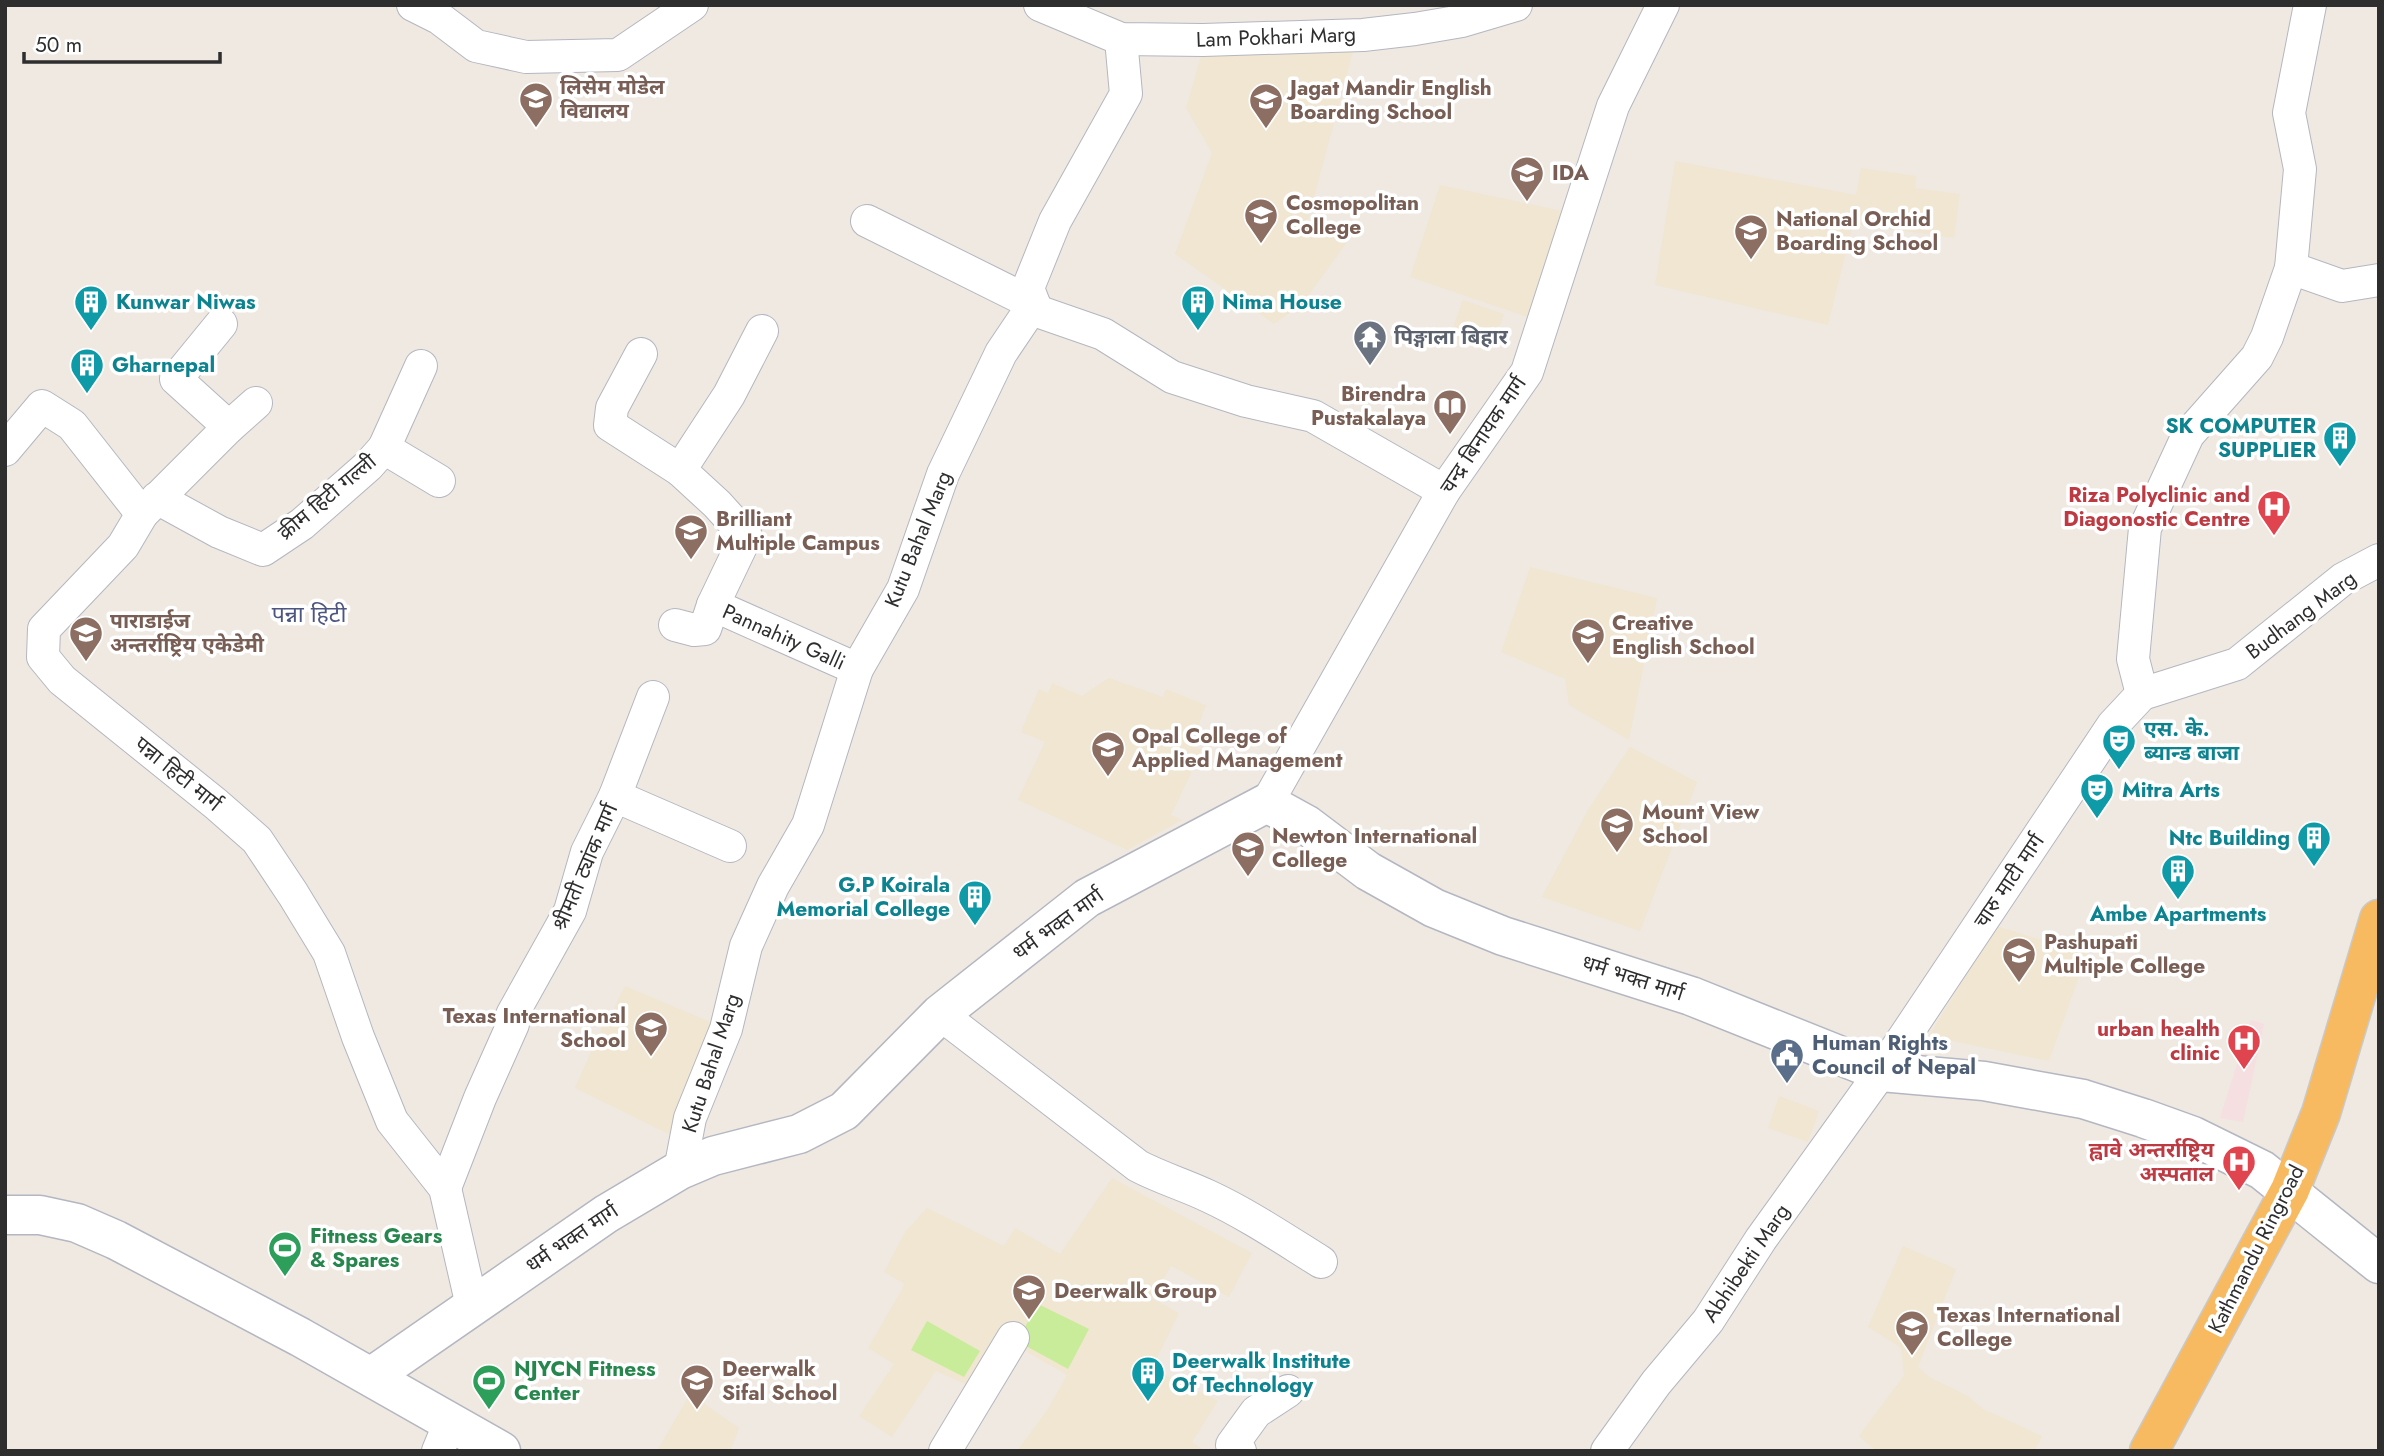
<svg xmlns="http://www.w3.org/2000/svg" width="2384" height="1456" font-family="Jost,'Noto Sans Devanagari',sans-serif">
<rect width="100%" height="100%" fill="#efe9e1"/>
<!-- education -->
<g fill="#f0e6d1">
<polygon points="1205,42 1355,44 1308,220 1341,224 1352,229 1351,237 1310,293 1295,309 1274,324 1175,254 1212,153 1186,108"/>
<polygon points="1675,161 1856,195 1861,168 1916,176 1915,188 1960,194 1954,238 1853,224 1828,325 1655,285"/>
<polygon points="1440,185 1567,212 1536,320 1410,277"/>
<polygon points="1463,300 1504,314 1491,350 1450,336"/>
<polygon points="1530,567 1657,598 1629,740 1569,705 1565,679 1501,652"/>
<polygon points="1109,678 1163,697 1166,689 1206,705 1191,745 1202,750 1171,815 1182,820 1127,850 1018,800 1045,742 1021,732 1039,689 1048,693 1052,683 1082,696"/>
<polygon points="1630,747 1697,782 1640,931 1542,897 1588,810"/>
<polygon points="1996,926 2087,954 2049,1061 1929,1036"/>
<polygon points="625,986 727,1029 677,1138 575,1088 605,1021 607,1022"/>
<polygon points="1779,1096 1819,1111 1808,1142 1768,1128"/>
<polygon points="1112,1178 1252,1253 1229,1297 1171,1266 1152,1298 1179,1313 1152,1368 1218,1401 1192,1442 1205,1451 1017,1451 1047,1410 1067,1375 1025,1351 1013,1339 979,1390 936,1371 892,1437 859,1416 894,1364 868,1348 905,1284 884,1272 905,1232 927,1208 1004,1246 1015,1228 1060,1254"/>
<polygon points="1903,1246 1956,1269 1918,1367 1931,1378 1968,1396 1983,1409 2042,1436 2035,1451 1876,1451 1859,1436 1904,1375 1901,1348 1868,1327"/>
<polygon points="690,1394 739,1428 730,1451 657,1451"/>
</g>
<!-- medical -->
<polygon fill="#f5dfe0" points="2251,1020 2264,1024 2243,1122 2220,1118"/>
<!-- pitch -->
<g fill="#c9ec9a">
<polygon points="1038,1304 1089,1329 1068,1369 1017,1341"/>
<polygon points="927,1321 980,1351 964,1377 911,1350"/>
</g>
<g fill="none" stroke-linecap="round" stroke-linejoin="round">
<!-- minor casing -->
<g stroke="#b4b7c1" stroke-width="34">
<g id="minor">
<polyline points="413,5 439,18 476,46 526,57 618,55 692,5"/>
<polyline points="1040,5 1121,39 1203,40 1363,35 1415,29 1462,21 1516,5"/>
<polyline points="867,221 1034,304"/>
<polyline points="2291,268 2300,169 2289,113 2310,5"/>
<polyline points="1031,309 1103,334 1172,377 1246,401 1313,416 1444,491"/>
<polyline points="221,324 176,379 229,427 142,514 123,546 44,629 43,657 62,680 216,804 257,840 293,894 329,953 358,1037 392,1121 445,1188 472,1306"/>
<polyline points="641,354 612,408 610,425 680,470 717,504 746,536 713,605 857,669"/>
<polyline points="421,366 384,448 439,481"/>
<polyline points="229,427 256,403"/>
<polyline points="5,450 42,406 72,425 142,514"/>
<polyline points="680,470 729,395 762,331"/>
<polyline points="157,498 219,532 263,550 302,524 368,466 384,448"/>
<polyline points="675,625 694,630 705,629 713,605"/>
<polyline points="2142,694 2133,659 2145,528 2188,435 2257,357 2267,337 2291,268 2342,286 2379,280"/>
<polyline points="615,796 730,846"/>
<polyline points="1267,803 1444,491 1527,372 1613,106 1663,5"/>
<path d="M940,1014L1138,1166C1161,1178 1185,1185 1208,1196C1247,1214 1284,1239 1321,1262"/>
<polyline points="680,1170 690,1118 726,1029 746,946 773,886 808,825 857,669 903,589 943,474 1001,353 1034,304 1028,288 1055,221 1126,94 1121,39"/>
<polyline points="445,1188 480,1098 513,1024 512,1015 570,911 587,852 615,796 653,697"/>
<polyline points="438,1451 450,1422"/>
<polyline points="945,1451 1013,1338"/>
<polyline points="1240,1451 1232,1445 1256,1412 1288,1391"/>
<polyline points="1607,1451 1656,1383 1708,1321 1761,1239 1881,1072 2113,725 2142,694 2237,664 2343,579 2379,560"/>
</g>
</g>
<!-- secondary casing -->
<g stroke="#b4b7c1" stroke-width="41">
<g id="secondary">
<polyline points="5,1215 40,1215 77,1223 116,1240 300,1337 501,1451"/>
<polyline points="372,1376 606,1214 680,1170 713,1156 799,1134 844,1111 940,1014 1087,898 1267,803 1307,825 1368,871 1434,908 1503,936 1691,996 1881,1072 1984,1081 2083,1099 2143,1118 2193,1136 2262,1170 2379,1264"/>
</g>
</g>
<!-- trunk casing -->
<g stroke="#c9c9c9" stroke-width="41">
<polyline id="trunk" points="2149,1451 2290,1190 2321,1113 2379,919"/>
</g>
<!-- minor -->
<use href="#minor" stroke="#fff" stroke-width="32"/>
<!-- secondary -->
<use href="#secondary" stroke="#fff" stroke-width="38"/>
<!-- trunk -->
<use href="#trunk" stroke="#f8ba60" stroke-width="38"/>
</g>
<!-- icons -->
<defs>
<g id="school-pin" transform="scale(1.75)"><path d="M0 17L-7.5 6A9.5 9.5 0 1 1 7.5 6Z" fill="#8d6e63" stroke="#fff"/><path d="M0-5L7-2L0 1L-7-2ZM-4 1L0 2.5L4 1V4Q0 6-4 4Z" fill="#fff"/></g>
<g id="university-pin" transform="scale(1.75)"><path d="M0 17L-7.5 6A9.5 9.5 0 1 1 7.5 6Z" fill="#8d6e63" stroke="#fff"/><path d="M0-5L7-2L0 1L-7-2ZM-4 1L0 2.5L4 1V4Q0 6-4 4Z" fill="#fff"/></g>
<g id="building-pin" transform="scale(1.75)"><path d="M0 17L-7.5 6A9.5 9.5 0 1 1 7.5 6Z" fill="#0f9aa8" stroke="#fff"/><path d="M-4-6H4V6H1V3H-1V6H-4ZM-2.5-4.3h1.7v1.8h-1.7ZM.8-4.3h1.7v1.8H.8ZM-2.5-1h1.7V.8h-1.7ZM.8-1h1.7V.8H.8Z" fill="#fff"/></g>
<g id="temple-pin" transform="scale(1.75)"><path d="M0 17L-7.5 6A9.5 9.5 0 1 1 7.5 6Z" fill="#6b7280" stroke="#fff"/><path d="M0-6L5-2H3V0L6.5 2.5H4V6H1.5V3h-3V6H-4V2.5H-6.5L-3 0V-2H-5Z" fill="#fff"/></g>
<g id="library-pin" transform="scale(1.75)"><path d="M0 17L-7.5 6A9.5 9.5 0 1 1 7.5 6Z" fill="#8d6e63" stroke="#fff"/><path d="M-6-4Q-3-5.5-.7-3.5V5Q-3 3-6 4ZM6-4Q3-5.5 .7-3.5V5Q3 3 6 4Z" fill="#fff"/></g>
<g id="hospital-pin" transform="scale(1.75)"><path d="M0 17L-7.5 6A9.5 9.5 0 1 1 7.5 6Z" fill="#e0444e" stroke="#fff"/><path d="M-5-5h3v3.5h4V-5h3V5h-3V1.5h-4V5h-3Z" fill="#fff"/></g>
<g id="theatre-pin" transform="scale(1.75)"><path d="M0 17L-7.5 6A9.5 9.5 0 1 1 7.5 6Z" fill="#0f9aa8" stroke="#fff"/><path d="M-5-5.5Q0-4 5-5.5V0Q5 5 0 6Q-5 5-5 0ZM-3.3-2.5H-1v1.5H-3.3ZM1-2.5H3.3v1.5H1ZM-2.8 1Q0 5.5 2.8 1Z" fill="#fff"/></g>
<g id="civic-pin" transform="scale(1.75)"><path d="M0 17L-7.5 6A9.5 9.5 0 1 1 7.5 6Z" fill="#5c6f8a" stroke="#fff"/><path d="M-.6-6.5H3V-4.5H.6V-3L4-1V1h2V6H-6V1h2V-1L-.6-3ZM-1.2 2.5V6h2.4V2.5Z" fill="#fff"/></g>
<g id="stadium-pin" transform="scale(1.75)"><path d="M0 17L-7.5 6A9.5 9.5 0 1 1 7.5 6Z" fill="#2e9e5b" stroke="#fff"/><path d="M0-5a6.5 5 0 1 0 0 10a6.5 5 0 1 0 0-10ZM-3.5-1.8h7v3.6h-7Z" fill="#fff"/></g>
</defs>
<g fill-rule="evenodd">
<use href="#school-pin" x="536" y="99"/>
<use href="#school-pin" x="1266" y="100"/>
<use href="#school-pin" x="1527" y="173"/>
<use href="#university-pin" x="1261" y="215"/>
<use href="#school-pin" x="1751" y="231"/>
<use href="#building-pin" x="91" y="302"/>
<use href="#building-pin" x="1198" y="302"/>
<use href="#temple-pin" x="1370" y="337"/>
<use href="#building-pin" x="87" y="365"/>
<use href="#library-pin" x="1450" y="406"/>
<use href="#building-pin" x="2340" y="438"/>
<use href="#hospital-pin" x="2274" y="507"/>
<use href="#university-pin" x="691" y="531"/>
<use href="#school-pin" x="86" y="633"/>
<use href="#school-pin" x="1588" y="635"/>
<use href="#theatre-pin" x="2119" y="741"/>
<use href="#university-pin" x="1108" y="748"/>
<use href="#theatre-pin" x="2097" y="790"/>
<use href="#school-pin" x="1617" y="824"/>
<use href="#building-pin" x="2314" y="838"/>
<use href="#university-pin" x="1248" y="848"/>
<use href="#building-pin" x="2178" y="871"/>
<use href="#building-pin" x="975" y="897"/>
<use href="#university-pin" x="2019" y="954"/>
<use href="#school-pin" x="651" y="1028"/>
<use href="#hospital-pin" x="2244" y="1041"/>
<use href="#civic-pin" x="1787" y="1055"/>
<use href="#hospital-pin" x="2239" y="1162"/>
<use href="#stadium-pin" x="285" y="1248"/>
<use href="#school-pin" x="1029" y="1291"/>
<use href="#university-pin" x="1912" y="1327"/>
<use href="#building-pin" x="1148" y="1373"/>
<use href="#stadium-pin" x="489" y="1381"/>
<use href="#school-pin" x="697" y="1381"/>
</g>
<g text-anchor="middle" stroke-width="7" stroke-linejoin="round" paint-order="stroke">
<!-- street labels -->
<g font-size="21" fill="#2e2e2e" stroke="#fff">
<text transform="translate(1276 37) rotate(-2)" y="7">Lam Pokhari Marg</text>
<text transform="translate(1483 435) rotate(-56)" y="7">चन्द्र बिनायक मार्ग</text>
<text transform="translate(327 497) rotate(-40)" y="7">क्रीम हिटी गल्ली</text>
<text transform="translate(918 539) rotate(-68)" y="7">Kutu Bahal Marg</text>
<text transform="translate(2301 615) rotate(-37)" y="7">Budhang Marg</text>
<text transform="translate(784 637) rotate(24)" y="7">Pannahity Galli</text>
<text transform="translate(178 774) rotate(39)" y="7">पन्ना हिटी मार्ग</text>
<text transform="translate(585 867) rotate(-67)" y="7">श्रीमती ट्यांक मार्ग</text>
<text transform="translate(2009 881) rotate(-56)" y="7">चारु माटी मार्ग</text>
<text transform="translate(1058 924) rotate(-36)" y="7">धर्म भक्त मार्ग</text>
<text transform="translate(1633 978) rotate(18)" y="7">धर्म भक्त मार्ग</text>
<text transform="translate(711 1063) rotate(-72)" y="7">Kutu Bahal Marg</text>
<text transform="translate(572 1238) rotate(-34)" y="7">धर्म भक्त मार्ग</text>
<text transform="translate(2256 1249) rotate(-63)" y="7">Kathmandu Ringroad</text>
<text transform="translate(1746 1263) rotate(-56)" y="7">Abhibekti Marg</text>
</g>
<!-- education labels -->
<g font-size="21" font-weight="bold" fill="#785e54" stroke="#fff" text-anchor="start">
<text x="560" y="94">लिसेम मोडेल<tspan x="560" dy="24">विद्यालय</tspan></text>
<text x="1290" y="95">Jagat Mandir English<tspan x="1290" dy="24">Boarding School</tspan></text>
<text x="1552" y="180">IDA</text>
<text x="1286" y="210">Cosmopolitan<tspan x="1286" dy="24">College</tspan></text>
<text x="1776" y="226">National Orchid<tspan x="1776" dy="24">Boarding School</tspan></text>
<text x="1426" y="401" text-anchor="end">Birendra<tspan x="1426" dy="24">Pustakalaya</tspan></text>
<text x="716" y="526">Brilliant<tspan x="716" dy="24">Multiple Campus</tspan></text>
<text x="110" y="628">पाराडाईज<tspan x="110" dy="24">अन्तर्राष्ट्रिय एकेडेमी</tspan></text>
<text x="1612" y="630">Creative<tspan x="1612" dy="24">English School</tspan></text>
<text x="1132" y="743">Opal College of<tspan x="1132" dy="24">Applied Management</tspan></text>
<text x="1642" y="819">Mount View<tspan x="1642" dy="24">School</tspan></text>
<text x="1272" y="843">Newton International<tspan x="1272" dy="24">College</tspan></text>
<text x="2044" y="949">Pashupati<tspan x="2044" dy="24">Multiple College</tspan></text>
<text x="626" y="1023" text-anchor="end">Texas International<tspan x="626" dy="24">School</tspan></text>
<text x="1054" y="1298">Deerwalk Group</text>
<text x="1937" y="1322">Texas International<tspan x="1937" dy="24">College</tspan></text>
<text x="722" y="1376">Deerwalk<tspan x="722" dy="24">Sifal School</tspan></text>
</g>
<!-- culture labels -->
<g font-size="21" font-weight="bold" fill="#0d838f" stroke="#fff" text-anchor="start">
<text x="116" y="309">Kunwar Niwas</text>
<text x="1222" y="309">Nima House</text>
<text x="112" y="372">Gharnepal</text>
<text x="2316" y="433" text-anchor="end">SK COMPUTER<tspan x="2316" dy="24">SUPPLIER</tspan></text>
<text x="2144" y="736">एस. के.<tspan x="2144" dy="24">ब्यान्ड बाजा</tspan></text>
<text x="2122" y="797">Mitra Arts</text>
<text x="2290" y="845" text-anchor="end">Ntc Building</text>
<text x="950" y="892" text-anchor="end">G.P Koirala<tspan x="950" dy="24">Memorial College</tspan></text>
<text x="2178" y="921" text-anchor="middle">Ambe Apartments</text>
<text x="1172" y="1368">Deerwalk Institute<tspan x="1172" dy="24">Of Technology</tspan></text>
</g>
<!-- worship labels -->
<g font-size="21" font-weight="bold" fill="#5b616d" stroke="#fff" text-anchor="start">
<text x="1394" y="344">पिङ्गाला बिहार</text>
</g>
<!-- health labels -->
<g font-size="21" font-weight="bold" fill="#be3a42" stroke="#fff" text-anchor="end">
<text x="2250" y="502">Riza Polyclinic and<tspan x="2250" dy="24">Diagonostic Centre</tspan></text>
<text x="2220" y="1036">urban health<tspan x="2220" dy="24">clinic</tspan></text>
<text x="2214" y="1157">ह्वावे अन्तर्राष्ट्रिय<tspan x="2214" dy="24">अस्पताल</tspan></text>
</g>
<!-- service labels -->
<g font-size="21" font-weight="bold" fill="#4e5e75" stroke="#fff" text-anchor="start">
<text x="1812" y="1050">Human Rights<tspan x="1812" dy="24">Council of Nepal</tspan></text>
</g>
<!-- leisure labels -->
<g font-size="21" font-weight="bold" fill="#27864d" stroke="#fff" text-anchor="start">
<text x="310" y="1243">Fitness Gears<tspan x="310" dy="24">&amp; Spares</tspan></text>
<text x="514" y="1376">NJYCN Fitness<tspan x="514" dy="24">Center</tspan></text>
</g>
<!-- neighbourhood labels -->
<g font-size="23" fill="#4d5680" stroke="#fff">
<text x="309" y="622">पन्ना हिटी</text>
</g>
</g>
<!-- border -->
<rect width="2384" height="1456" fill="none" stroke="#2e2e2e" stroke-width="14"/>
<!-- scale -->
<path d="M24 52v10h196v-10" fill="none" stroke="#2e2e2e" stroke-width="3.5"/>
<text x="35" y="52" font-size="21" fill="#2e2e2e" stroke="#ffffff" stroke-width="5" paint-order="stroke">50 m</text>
</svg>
